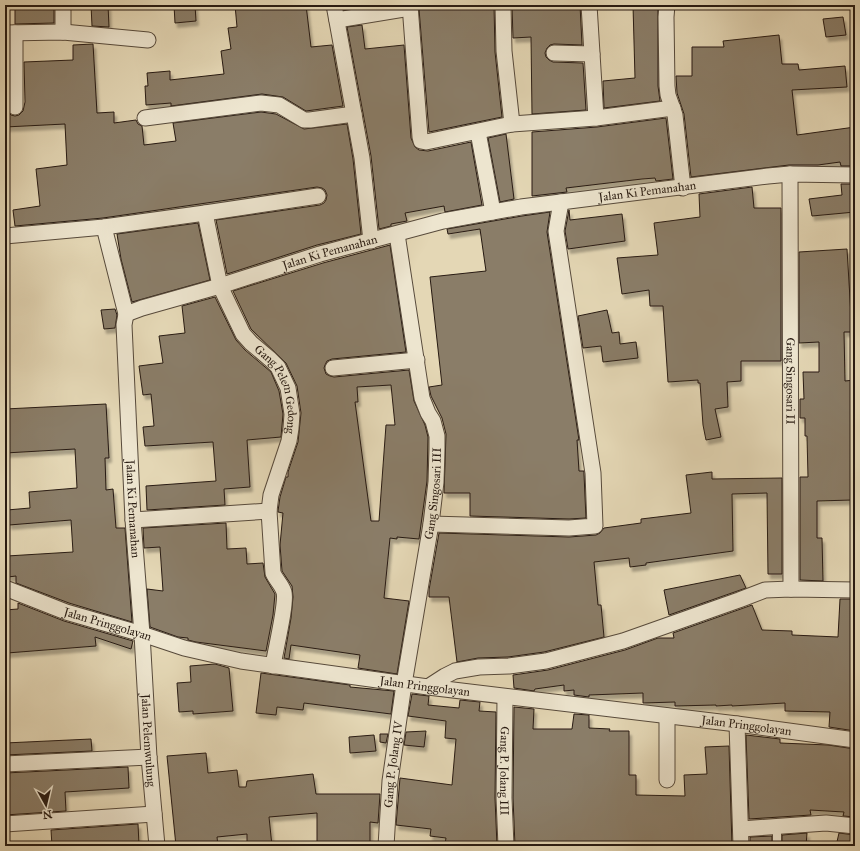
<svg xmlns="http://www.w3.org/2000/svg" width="860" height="851" font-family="'IM FELL Great Primer',serif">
<defs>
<filter id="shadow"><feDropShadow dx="2.5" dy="4.5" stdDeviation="1" flood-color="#0004"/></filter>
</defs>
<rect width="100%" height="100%" fill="#e4d7b5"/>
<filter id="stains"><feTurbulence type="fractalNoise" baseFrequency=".005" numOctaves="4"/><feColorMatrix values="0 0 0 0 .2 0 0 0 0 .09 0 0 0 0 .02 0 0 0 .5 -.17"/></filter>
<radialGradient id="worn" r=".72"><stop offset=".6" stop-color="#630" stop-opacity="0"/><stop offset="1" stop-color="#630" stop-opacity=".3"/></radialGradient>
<!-- building -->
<g fill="#8a7d67" stroke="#281b12" fill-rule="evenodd" filter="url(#shadow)">
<polygon points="15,5 54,5 54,23 15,24"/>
<polygon points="91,5 108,5 109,27 92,26"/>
<polygon points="174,5 195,5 196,21 175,23"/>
<polygon points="235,5 306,5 311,47 332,45 343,106 306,111 283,97 262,94 171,106 171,103 146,105 145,86 148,86 147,73 170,71 170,80 224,74 221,51 231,49 228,28 237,27"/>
<polygon points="343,5 359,5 360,7 344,10"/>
<polygon points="440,5 494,5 495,52 502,117 429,132 419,9 440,7"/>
<polygon points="580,5 582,45 554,44 550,45 547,48 545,53 546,57 549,60 553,62 583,63 586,110 532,114 531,37 513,38 512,6"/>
<polygon points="633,5 658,5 658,86 660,101 604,108 603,81 635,78"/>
<polygon points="843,17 846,35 826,37 823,19"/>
<polygon points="362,25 365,49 404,45 411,138 415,147 419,150 428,151 471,142 482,205 445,212 444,206 405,213 407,221 391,224 391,226 379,229 371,156 347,27"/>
<polygon points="779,35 782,64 798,64 799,70 845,66 847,87 792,90 797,135 855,127 855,166 841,166 840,162 818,165 789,165 691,177 684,114 677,93 676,76 692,76 692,47 724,47 723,41"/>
<polygon points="93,44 97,113 114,112 114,123 136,120 138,124 142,126 144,145 176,141 173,123 261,112 276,114 304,129 347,124 353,159 361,234 317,245 227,274 216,220 320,205 324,203 326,200 327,195 325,190 322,188 317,187 103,218 15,226 13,210 40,206 36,169 67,165 65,124 5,127 5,104 7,111 11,115 15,116 19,115 23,111 25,102 24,62 73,60 73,45"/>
<polygon points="666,118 673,179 656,181 655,178 642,179 566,188 567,192 532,196 532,132 597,127"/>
<polygon points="506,134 514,199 500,202 488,138"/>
<polygon points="841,184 855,184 855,212 812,216 809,199 842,195"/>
<polygon points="752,187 754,208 781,208 781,361 741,361 741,381 727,382 728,407 715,409 721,437 706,440 703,425 700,383 698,383 698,380 668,382 663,306 650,306 649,290 622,294 617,258 658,255 654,223 700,217 699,194"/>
<polygon points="569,210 570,220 622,214 625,241 568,249 565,231"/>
<polygon points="550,212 547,232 579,440 577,440 579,471 584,471 584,474 586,518 569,519 470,516 470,493 444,493 446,434 442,418 431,396 429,387 442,385 430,277 486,271 480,229 448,234 447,229 522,216"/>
<polygon points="198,223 210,280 132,302 121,259 117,234"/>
<path d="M390,245L406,352L332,359L327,361L325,365L324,368L326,374L330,376L334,377L409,370L414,401L425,425L428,437L427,481L419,539L397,537V539L390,538L384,598L409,601L397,674L358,668L360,655L291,645L289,659L284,658L291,618L293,597L292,586L282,571L280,545L283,513L278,512V511L280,497L286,477H288V472L298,442L301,413L297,386L286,363L251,329L233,291L323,263ZM391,385L395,425H386L379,521H371L355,402H358L357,387Z"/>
<polygon points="847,249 852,332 844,332 845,381 855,380 855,416 851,416 852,500 817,501 817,538 822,538 823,581 800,580 800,477 808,477 807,436 805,436 805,418 800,418 800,399 804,399 803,372 819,372 819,342 799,343 799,252"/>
<polygon points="215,297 236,340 245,350 271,372 279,391 283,414 281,437 247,440 250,487 224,489 225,505 147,510 146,486 216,481 213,442 145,446 143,427 154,426 151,394 143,395 139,366 163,363 159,336 185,333 182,306"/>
<polygon points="115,309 117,315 115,328 104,329 101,310"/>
<polygon points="607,310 612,333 619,332 620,344 636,342 638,358 603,362 601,346 583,348 578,316"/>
<polygon points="106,404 109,458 105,458 106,490 113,489 116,528 125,528 132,622 69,603 16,583 16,576 8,577 7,556 73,552 71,520 9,525 7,510 30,508 29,492 77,488 75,449 5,453 5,409"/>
<polygon points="712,472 712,479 782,478 782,574 768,574 767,493 732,494 733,551 646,563 646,565 630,567 629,558 594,562 598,605 601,605 604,637 544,652 508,657 478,658 457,662 449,597 429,597 429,590 439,533 569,537 596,535 600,533 604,528 641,523 641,519 691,513 686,475"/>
<polygon points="226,523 227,549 246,548 247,564 263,563 265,577 275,594 273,615 266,651 196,642 188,640 188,638 178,637 150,627 147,589 163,591 160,547 144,548 143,528"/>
<polygon points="740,575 746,588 669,615 664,590"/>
<polygon points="840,599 855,599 855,731 829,727 830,712 785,711 785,703 732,706 732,705 716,706 716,705 675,706 675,702 643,703 643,693 589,695 589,697 574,695 574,690 564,691 564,685 535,689 534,691 514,688 513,675 548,670 625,650 658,638 674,638 673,633 752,605 762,630 792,631 792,635 838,637"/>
<polygon points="18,603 64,621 133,641 131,649 95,637 96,646 7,653 7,644 5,644 5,610 18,609"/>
<polygon points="215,664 229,668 233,711 193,714 193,711 179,712 177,683 191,682 190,666"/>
<polygon points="261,673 350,685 350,687 394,691 391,714 304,703 303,710 277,707 276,715 256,713"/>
<polygon points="412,694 429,696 428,705 459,708 460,700 480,702 479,711 496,712 495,798 497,846 445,844 446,838 430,836 431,829 396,825 400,778 452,785 456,739 445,738 446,721 408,716"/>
<polygon points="514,707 534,709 533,729 572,729 574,714 589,715 589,728 610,729 609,731 629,731 629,775 636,775 636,795 685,796 684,775 707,774 705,747 729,746 732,846 515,846 513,798"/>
<polygon points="426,731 424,747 404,745 406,732"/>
<polygon points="380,734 388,734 386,743 380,742"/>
<polygon points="374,735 376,751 350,753 349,737"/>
<polygon points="746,735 780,739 780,743 828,745 855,749 855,817 843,816 844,812 810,810 811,815 749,819"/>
<polygon points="91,739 92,751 5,755 5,743"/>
<polygon points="206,753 208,773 237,770 239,787 246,787 247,781 313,774 316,794 380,794 378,823 370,822 370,846 317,846 317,813 269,817 272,846 247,846 247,834 217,837 218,846 176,846 167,756"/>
<polygon points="128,767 129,788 65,792 66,811 5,815 5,773"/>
<polygon points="138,824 139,845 52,846 51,830"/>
<polygon points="807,833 806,846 782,846 782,835"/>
<polygon points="839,833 855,835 855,846 836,846"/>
<polygon points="772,836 772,846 750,846 750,837"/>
</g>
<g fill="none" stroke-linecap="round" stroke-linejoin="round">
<!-- service casing -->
<g stroke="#574a3b" stroke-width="10">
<polyline id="service" points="777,846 777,826"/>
</g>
<!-- minor casing -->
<g stroke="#574a3b" stroke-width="17">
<g id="minor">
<polyline points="334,5 362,158 371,241"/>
<polyline points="410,5 420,137 421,141 426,142 512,124 596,118 673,108"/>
<polyline points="503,5 504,51 512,124"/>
<polyline points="589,5 596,118"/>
<polyline points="667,5 666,17 667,86 668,95 675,115 683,188"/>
<polyline points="337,20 410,8"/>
<polyline points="63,32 63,5"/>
<polyline points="5,33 63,32 148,40"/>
<polyline points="15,33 15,107"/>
<polyline points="554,53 592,54"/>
<polyline points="145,118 261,103 279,105 304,120 310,120 354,114"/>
<polyline points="478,132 493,212"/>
<path id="s1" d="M790,174L791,589"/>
<path id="s2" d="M205,213L220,286L243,334L251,343L270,359L278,367L288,388L292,414L291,428L289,441L271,495L269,511L273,573C276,580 282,585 284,592C287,604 275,651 273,666"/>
<path id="s3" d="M104,227L126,314L124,325L133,520L142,634L149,757L157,846"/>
<polyline points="5,236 104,227 205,213 318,196"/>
<path id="s4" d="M126,314L142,308L220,286L320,254L443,221L521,207L768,176L790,174L855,175"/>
<polyline points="333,368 417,360"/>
<polyline points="133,520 269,511"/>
<polyline points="431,524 569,528 595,526 593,473 556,231 561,202"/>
<path id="s5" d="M5,588L66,612L142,634L184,648L241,661L428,687L737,724L855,740"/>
<polyline points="428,687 445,676 455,671 479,667 509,666 546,661 623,641 739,600 765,590 791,589 855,590"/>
<path id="s6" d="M505,697L504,798L506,846"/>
<polyline points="737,724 741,846"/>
<polyline points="5,764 149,757"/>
<polyline points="667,780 667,716"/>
<polyline points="5,824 154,814"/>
<polyline points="741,829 826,823 855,826"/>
<path id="s7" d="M386,846L390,781L404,684L431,524L436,482L437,449V436L433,421L428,413L422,398L397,234"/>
</g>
</g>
<!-- service -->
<use href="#service" stroke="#ede5cf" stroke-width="8"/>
<!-- minor -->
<use href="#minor" stroke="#ede5cf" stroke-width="15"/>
</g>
<g text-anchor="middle" stroke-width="3" stroke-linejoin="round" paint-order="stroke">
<!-- street labels -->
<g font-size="12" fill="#281b12" stroke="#ede5cf">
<text dy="4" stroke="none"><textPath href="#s4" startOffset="537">Jalan Ki Pemanahan</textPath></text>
<text dy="4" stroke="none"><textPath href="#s4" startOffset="213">Jalan Ki Pemanahan</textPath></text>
<text dy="4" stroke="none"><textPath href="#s1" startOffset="207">Gang Singosari II</textPath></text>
<text dy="4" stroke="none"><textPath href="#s2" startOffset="196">Gang Pelem Gedong</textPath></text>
<text dy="4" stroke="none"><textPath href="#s7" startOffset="356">Gang Singosari III</textPath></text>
<text dy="4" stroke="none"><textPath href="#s3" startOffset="285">Jalan Ki Pemanahan</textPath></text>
<text dy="4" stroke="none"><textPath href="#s5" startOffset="109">Jalan Pringgolayan</textPath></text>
<text dy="4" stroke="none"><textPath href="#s5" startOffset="433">Jalan Pringgolayan</textPath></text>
<text dy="4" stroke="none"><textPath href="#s5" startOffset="757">Jalan Pringgolayan</textPath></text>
<text dy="4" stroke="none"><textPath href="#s3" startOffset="517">Jalan Pelemwulung</textPath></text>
<text dy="4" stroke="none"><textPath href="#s7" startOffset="82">Gang P. Jolang IV</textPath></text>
<text dy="4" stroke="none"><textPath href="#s6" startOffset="74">Gang P. Jolang III</textPath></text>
</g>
</g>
<!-- margin -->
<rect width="860" height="851" fill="none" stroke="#e4d7b5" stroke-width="20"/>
<rect x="6" y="6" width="848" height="839" fill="none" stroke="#281b12" stroke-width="2"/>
<rect x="10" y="10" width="840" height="831" fill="none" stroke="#281b12"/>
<!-- north arrow -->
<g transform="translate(46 805) rotate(172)" stroke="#ede5cf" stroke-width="3" paint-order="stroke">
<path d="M0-3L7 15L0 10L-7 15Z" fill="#281b12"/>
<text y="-6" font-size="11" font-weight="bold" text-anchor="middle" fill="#281b12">N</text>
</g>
<rect width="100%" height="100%" filter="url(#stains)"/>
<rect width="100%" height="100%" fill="url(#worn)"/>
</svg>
